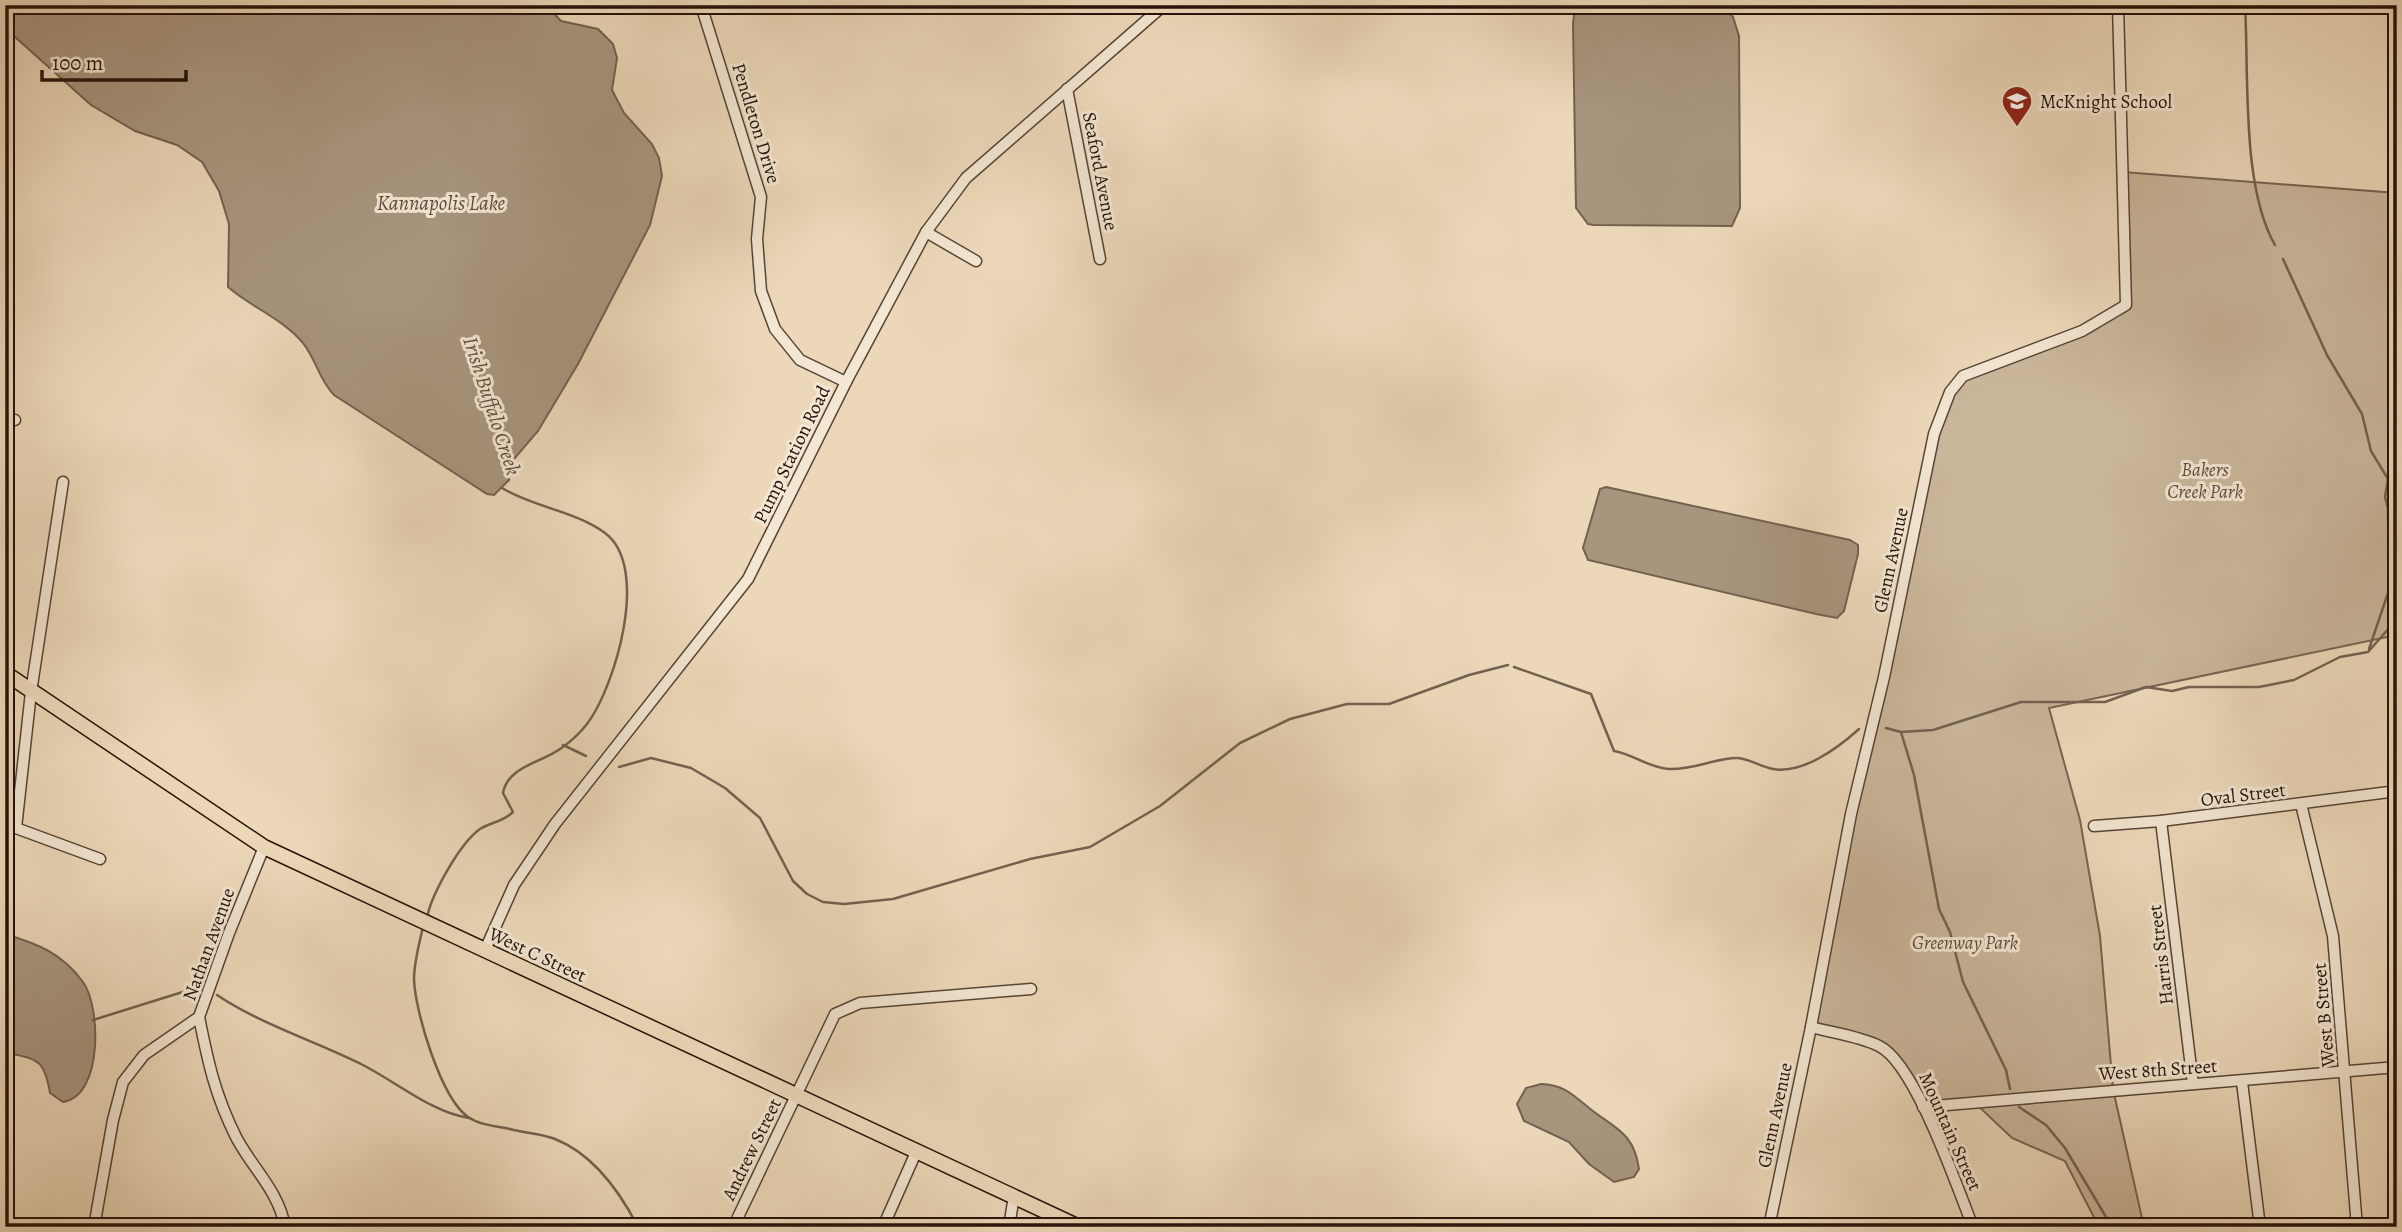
<svg xmlns="http://www.w3.org/2000/svg" width="2402" height="1232" font-family="Alegreya,serif">
<rect width="100%" height="100%" fill="#ecd8b9"/>
<filter id="stains"><feTurbulence type="fractalNoise" baseFrequency=".00286" numOctaves="4"/><feColorMatrix values="0 0 0 0 .2 0 0 0 0 .09 0 0 0 0 .02 0 0 0 .5 -.17"/></filter>
<radialGradient id="worn" r=".72"><stop offset=".6" stop-color="#630" stop-opacity="0"/><stop offset="1" stop-color="#630" stop-opacity=".3"/></radialGradient>
<!-- green -->
<polygon fill="#cab69b" stroke="#776452" stroke-width="2" points="2123,172 2397,193 2397,635 2049,708 2080,820 2100,936 2113,1089 2144,1227 2099,1227 2065,1161 2012,1138 1974,1102 1923,1107 1880,1046 1811,1027 1934,434 1963,376 2082,331 2126,306"/>
<!-- water -->
<g fill="#a8957e" stroke="#736150" stroke-width="2">
<path d="M5,5H546L561,21L598,29L613,44L617,58L612,90L624,113L652,144L659,158L662,176L650,225L578,364L538,431L508,466L509,480L494,495L487,494L334,395C319,380 316,359 303,343C283,319 251,307 228,287L229,224L219,191L202,162L177,145L135,131L91,105L5,28Z"/>
<polygon points="1585,5 1722,5 1733,17 1739,36 1740,208 1732,226 1594,225 1588,224 1576,208 1573,24 1574,15"/>
<polygon points="1606,487 1850,540 1858,545 1858,554 1844,611 1837,618 1816,614 1588,560 1583,548 1600,489"/>
<path d="M5,934C38,944 62,953 83,982C101,1007 103,1096 63,1102L50,1093C44,1058 38,1060 5,1052Z"/>
<path d="M1541,1084C1564,1085 1572,1094 1589,1108C1614,1128 1634,1132 1639,1169L1634,1177L1614,1182L1589,1164L1569,1142L1524,1121L1517,1104L1526,1088Z"/>
</g>
<g fill="none" stroke-linecap="round" stroke-linejoin="round">
<!-- stream -->
<g stroke="#736150" stroke-width="2.5">
<path d="M2245,5C2249,73 2241,186 2275,245"/>
<polyline points="2283,259 2327,355 2362,414 2371,451 2388,479 2385,497 2388,508 2389,575"/>
<polyline points="2369,649 2389,590"/>
<path d="M1514,667L1591,694L1614,751C1633,754 1649,768 1669,769C1695,770 1718,757 1738,758C1750,759 1761,767 1773,769C1803,774 1838,748 1859,729"/>
<polyline points="1886,728 1901,732 1933,730 2021,702 2105,702 2146,687 2172,691 2189,687 2259,687 2294,680 2340,657 2368,652 2397,619"/>
<polyline points="1901,732 1914,775 1939,909 1950,932 1963,982 2006,1070 2010,1089"/>
<polyline points="563,745 586,756"/>
<polyline points="619,767 651,758 691,768 725,788 760,818 793,881 807,894 823,902 844,904 893,899 1030,859 1090,847 1160,806 1240,743 1290,719 1347,704 1389,704 1469,675 1508,665"/>
<path d="M427,918C431,895 460,843 480,829C491,822 503,822 513,812L503,793C508,766 541,763 560,749C569,743 580,733 587,724C615,687 651,567 605,533C575,511 533,507 502,488"/>
<path d="M423,927C419,944 414,963 414,979C415,1012 441,1098 468,1117C481,1126 499,1126 514,1130C527,1133 543,1134 555,1139C593,1154 620,1192 638,1227"/>
<path d="M217,995C262,1025 315,1041 363,1065C396,1082 433,1113 469,1118"/>
<polyline points="93,1020 189,990"/>
<polyline points="2019,1107 2046,1125 2065,1148 2112,1227"/>
</g>
<!-- minor casing -->
<g stroke="#564436" stroke-width="13">
<g id="minor">
<polyline points="701,5 761,197 757,239 761,291 775,329 800,360 846,382"/>
<polyline points="1067,89 1100,259"/>
<polyline points="926,232 976,261"/>
<polyline points="5,419 15,420"/>
<polyline points="2301,804 2333,936 2357,1227"/>
<polyline points="2161,821 2193,1084"/>
<polyline points="5,824 100,859"/>
<polyline points="2094,826 2161,821 2397,791"/>
<polyline points="16,828 31,692 63,482"/>
<polyline points="485,950 514,885 555,824 748,579 846,382 926,232 966,178 1164,5"/>
<path d="M199,1017C208,1062 215,1095 236,1137C252,1168 279,1191 285,1227"/>
<path d="M1811,1027C1833,1033 1859,1036 1879,1046C1915,1063 1957,1187 1973,1227"/>
<polyline points="2242,1082 2260,1227"/>
<polyline points="1923,1107 2397,1067"/>
<polyline points="94,1227 113,1120 123,1082 144,1055 199,1017 229,933 264,847"/>
<polyline points="739,1227 738,1217 835,1014 860,1003 1031,989"/>
<polyline points="883,1227 917,1150"/>
<polyline points="1009,1227 1014,1196"/>
<polyline points="1769,1227 1811,1027 1851,814 1884,677 1934,434 1950,392 1963,376 2082,331 2126,305 2118,5"/>
</g>
</g>
<!-- major casing -->
<g stroke="#24120a" stroke-width="17">
<polyline id="major" points="5,673 264,847 1079,1227"/>
</g>
<!-- minor -->
<use href="#minor" stroke="#f3e6d2" stroke-width="10"/>
<!-- major -->
<use href="#major" stroke="#ecd8b9" stroke-width="14"/>
</g>
<!-- icons -->
<defs>
<g id="school-pin" transform="scale(1.575)"><path d="M0 17L-7.5 6A9.5 9.5 0 1 1 7.5 6Z" fill="#8f2418" stroke="#f3e6d2"/><path d="M0-5L7-2L0 1L-7-2ZM-4 1L0 2.5L4 1V4Q0 6-4 4Z" fill="#fff"/></g>
</defs>
<g fill-rule="evenodd">
<use href="#school-pin" x="2017" y="101"/>
</g>
<g text-anchor="middle" stroke-width="6" stroke-linejoin="round" paint-order="stroke">
<!-- poi labels -->
<g font-size="19" fill="#24120a" stroke="#f3e6d2" text-anchor="start">
<text x="2040" y="108">McKnight School</text>
</g>
<!-- street labels -->
<g font-size="19" fill="#24120a" stroke="#f3e6d2">
<text transform="translate(757 123) rotate(73)" y="7">Pendleton Drive</text>
<text transform="translate(1101 171) rotate(79)" y="7">Seaford Avenue</text>
<text transform="translate(791 454) rotate(-64)" y="7">Pump Station Road</text>
<text transform="translate(1890 560) rotate(-78)" y="7">Glenn Avenue</text>
<text transform="translate(2243 794) rotate(-7)" y="7">Oval Street</text>
<text transform="translate(208 944) rotate(-70)" y="7">Nathan Avenue</text>
<text transform="translate(538 954) rotate(25)" y="7">West C Street</text>
<text transform="translate(2160 955) rotate(-97)" y="7">Harris Street</text>
<text transform="translate(2323 1015) rotate(-95)" y="7">West B Street</text>
<text transform="translate(2158 1069) rotate(-4)" y="7">West 8th Street</text>
<text transform="translate(1774 1115) rotate(-78)" y="7">Glenn Avenue</text>
<text transform="translate(1951 1131) rotate(66)" y="7">Mountain Street</text>
<text transform="translate(751 1149) rotate(-64)" y="7">Andrew Street</text>
</g>
<!-- park labels -->
<g font-size="19" font-style="italic" fill="#5e4b3d" stroke="#f3e6d2">
<text x="2205" y="476">Bakers<tspan x="2205" dy="22">Creek Park</tspan></text>
<text x="1965" y="949">Greenway Park</text>
</g>
<!-- water labels -->
<g font-size="21" font-style="italic" fill="#5f4d3e" stroke="#f3e6d2">
<text x="441" y="210">Kannapolis Lake</text>
<text transform="translate(492 406) rotate(72)" y="7">Irish Buffalo Creek</text>
</g>
</g>
<!-- margin -->
<rect width="2402" height="1232" fill="none" stroke="#ecd8b9" stroke-width="28"/>
<rect x="7" y="7" width="2388" height="1218" fill="none" stroke="#24120a" stroke-width="3.5"/>
<rect x="14" y="14" width="2374" height="1204" fill="none" stroke="#24120a" stroke-width="2"/>
<!-- scale -->
<path d="M42 70v10h144v-10" fill="none" stroke="#24120a" stroke-width="3.5"/>
<text x="52" y="70" font-size="21" fill="#24120a" stroke="#f3e6d2" stroke-width="5" paint-order="stroke">100 m</text>
<rect width="100%" height="100%" filter="url(#stains)"/>
<rect width="100%" height="100%" fill="url(#worn)"/>
</svg>
